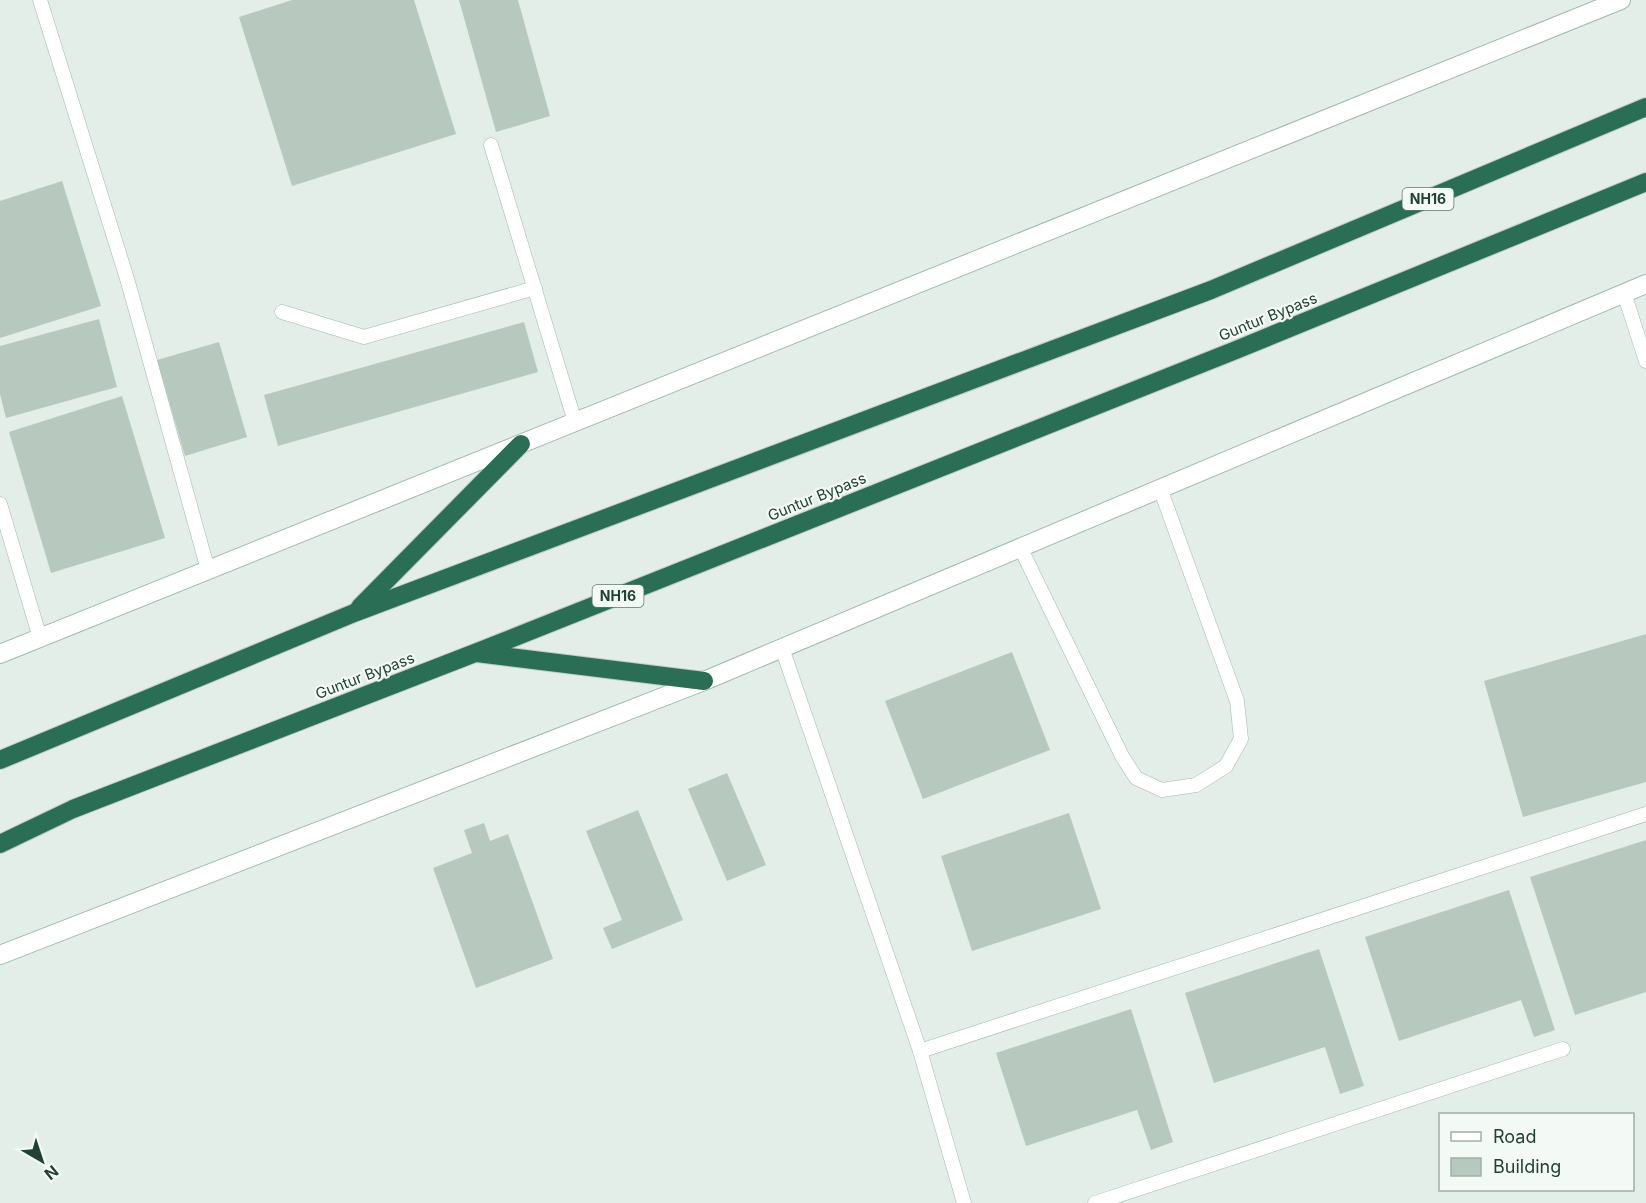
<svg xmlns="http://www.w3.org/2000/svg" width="1646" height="1203" font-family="Inter,sans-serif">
<rect width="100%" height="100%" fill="#e2eee7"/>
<!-- building -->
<g fill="#b7c9bf">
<polygon points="292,0 414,0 456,134 292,186 239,17"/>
<polygon points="459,0 518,0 550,116 496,132"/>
<polygon points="62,181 101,306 0,338 0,201"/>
<polygon points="99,319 117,387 6,418 0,394 0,346"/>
<polygon points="524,322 538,372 278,446 264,395"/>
<polygon points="219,342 247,437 185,456 157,360"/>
<polygon points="122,396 165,538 51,573 9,432"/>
<polygon points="1646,634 1646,782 1523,817 1484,681"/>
<polygon points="1012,652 1050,750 923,799 885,701"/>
<polygon points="727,773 766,865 727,881 688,789"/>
<polygon points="638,810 683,920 612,949 603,928 622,920 586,831"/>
<polygon points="1069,813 1101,909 972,951 941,856"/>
<polygon points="484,823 490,841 508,834 553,959 476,988 433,868 472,853 464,830"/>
<polygon points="1646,840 1646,992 1575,1015 1530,877"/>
<polygon points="1509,890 1555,1030 1534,1037 1521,1000 1399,1041 1365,937"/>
<polygon points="1319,949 1364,1086 1340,1094 1325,1047 1214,1083 1185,993"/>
<polygon points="1131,1009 1173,1142 1151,1150 1137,1110 1026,1146 996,1053"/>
</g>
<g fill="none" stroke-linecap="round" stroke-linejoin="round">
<!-- lane casing -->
<g stroke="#a4b7ad" stroke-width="15">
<g id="lane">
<polyline points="40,0 128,282 208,570"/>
<polyline points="491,145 575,422"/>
<polyline points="1624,293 1646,361"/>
<polyline points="282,312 364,337 535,288"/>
<polyline points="0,504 40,638"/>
<polyline points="1020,547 1122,756 1136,778 1162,790 1196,785 1226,766 1241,739 1237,701 1160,488"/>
<polyline points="782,648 920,1051 964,1203"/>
<polyline points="920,1051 1646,814"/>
<polyline points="1095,1203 1563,1049"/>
</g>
</g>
<!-- secondary casing -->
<g stroke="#a0baad" stroke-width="20">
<g id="secondary">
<polyline points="0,654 1621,0"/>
<polyline points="0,955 704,681 1646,284"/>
</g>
</g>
<!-- highway casing -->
<g stroke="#c1cac6" stroke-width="20">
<g id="highway">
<polyline points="360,607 521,444"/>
<polyline points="477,653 704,681"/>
<polyline points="0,760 354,613 1211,290 1646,107"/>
<polyline points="0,844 73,809 475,653 1236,350 1646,182"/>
</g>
</g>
<!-- lane -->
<use href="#lane" stroke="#fff" stroke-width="14"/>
<!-- secondary -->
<use href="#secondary" stroke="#fff" stroke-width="18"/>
<!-- highway -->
<use href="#highway" stroke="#2a6f55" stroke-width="18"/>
</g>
<g text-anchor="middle" stroke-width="4.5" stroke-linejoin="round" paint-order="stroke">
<!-- shield labels -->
<g fill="#f3faf6" stroke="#60786e" stroke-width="1.5">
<rect x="1402.5" y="188" width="51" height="22" rx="4.5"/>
<rect x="592.5" y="585" width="51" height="22" rx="4.5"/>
</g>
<g font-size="14" font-weight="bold" fill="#214133">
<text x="1428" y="204">NH16</text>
<text x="618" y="601">NH16</text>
</g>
<!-- street labels -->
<g font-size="15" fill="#214133" stroke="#f3faf6">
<text transform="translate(1268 317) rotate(-22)" y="5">Guntur Bypass</text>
<text transform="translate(817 497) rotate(-22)" y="5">Guntur Bypass</text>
<text transform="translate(365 676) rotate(-21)" y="5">Guntur Bypass</text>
</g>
</g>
<!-- legend -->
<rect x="1439" y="1113" width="195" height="78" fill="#f3faf6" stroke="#9fb0a8" stroke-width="1.5"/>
<rect x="1451" y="1132" width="30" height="9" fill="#ffffff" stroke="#9fb0a8" stroke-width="1.5"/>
<text x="1493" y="1143" font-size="18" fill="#214133">Road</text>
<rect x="1451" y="1158" width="30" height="18" fill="#b7c9bf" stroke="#9fb0a8" stroke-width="1.5"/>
<text x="1493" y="1173" font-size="18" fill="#214133">Building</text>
<!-- north arrow -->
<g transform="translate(42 1161) rotate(141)" stroke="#f3faf6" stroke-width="4.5" paint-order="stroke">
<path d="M0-4.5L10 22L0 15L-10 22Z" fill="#214133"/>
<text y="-9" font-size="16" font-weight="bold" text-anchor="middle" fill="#214133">N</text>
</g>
</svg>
